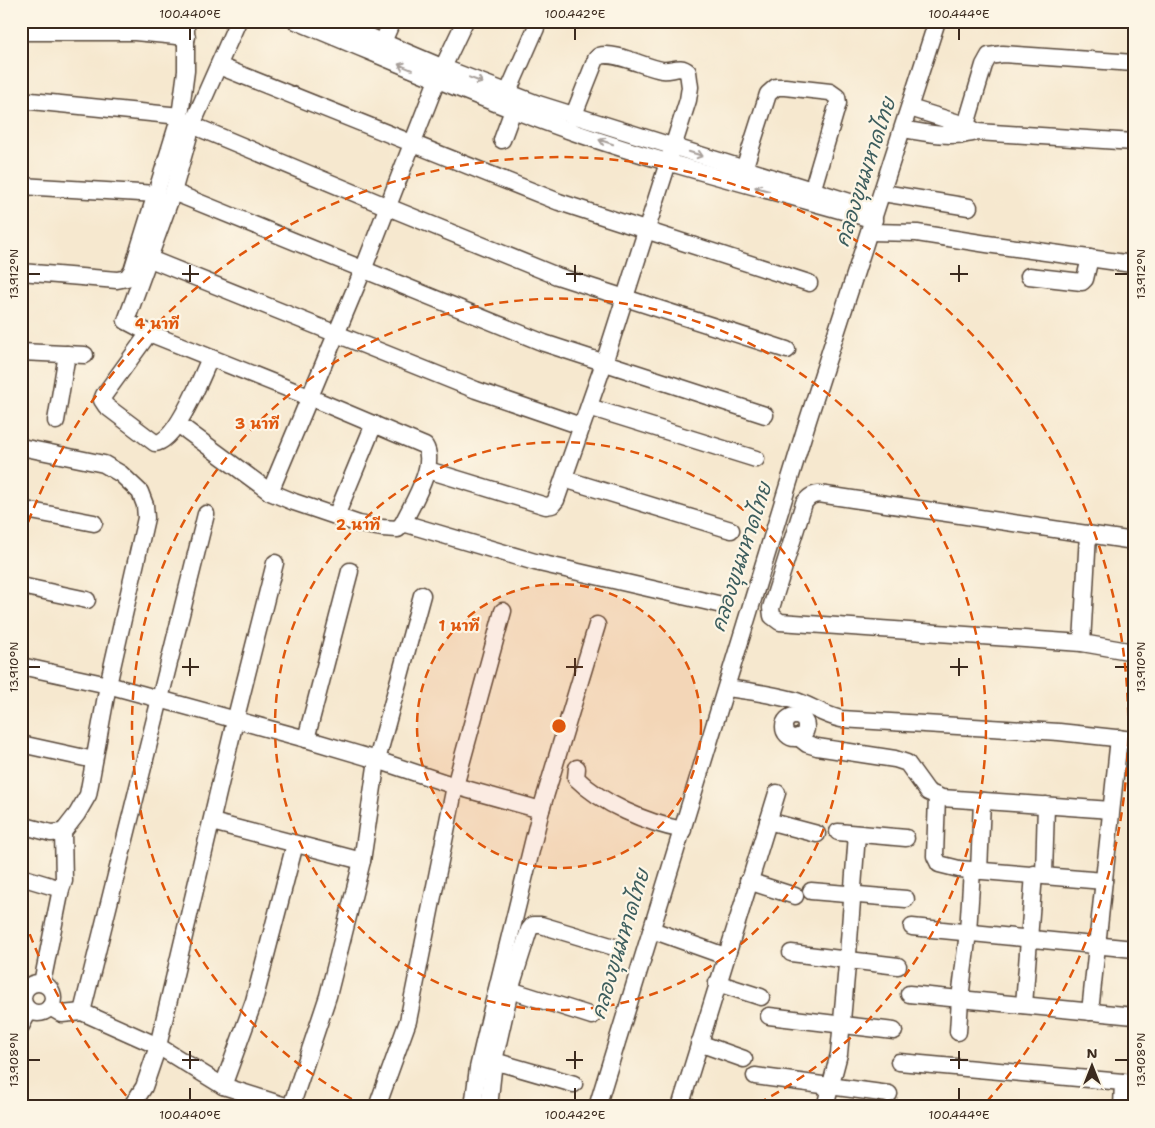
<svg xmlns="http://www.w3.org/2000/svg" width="1155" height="1128" font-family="'Shantell Sans','Playpen Sans Thai',sans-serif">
<rect width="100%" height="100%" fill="#fcf5e5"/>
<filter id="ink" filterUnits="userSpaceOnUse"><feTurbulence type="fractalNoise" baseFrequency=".02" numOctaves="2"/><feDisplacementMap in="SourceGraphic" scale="10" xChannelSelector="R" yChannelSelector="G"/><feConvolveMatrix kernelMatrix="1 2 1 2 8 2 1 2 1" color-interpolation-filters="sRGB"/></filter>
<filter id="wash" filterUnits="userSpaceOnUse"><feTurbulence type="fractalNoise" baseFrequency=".0096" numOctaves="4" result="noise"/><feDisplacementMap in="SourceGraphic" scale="20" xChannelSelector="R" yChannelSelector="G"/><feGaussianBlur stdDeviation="1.12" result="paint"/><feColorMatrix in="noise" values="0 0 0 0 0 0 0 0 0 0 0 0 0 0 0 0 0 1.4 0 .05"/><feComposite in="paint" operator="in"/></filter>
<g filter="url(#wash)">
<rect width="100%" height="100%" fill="#f6e8cf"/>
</g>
<g filter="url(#ink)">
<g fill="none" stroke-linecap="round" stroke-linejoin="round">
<!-- minor casing -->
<g stroke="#574639" stroke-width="19">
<g id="minor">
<path d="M296,21C389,59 481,100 576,133C674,167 775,191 874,220"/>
<polyline points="333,21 444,68 538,104 872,209"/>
<polyline points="21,32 135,32 187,37"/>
<polyline points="383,42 392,21"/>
<polyline points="219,66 559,202 809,283"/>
<polyline points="508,92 536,28"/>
<polyline points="21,100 180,116"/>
<polyline points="910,108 965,125 974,130"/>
<polyline points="192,125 388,207 557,276 787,350"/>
<path d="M903,129C929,134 952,138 977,132L1134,142"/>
<polyline points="963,135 984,65 989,56 1003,54 1134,63"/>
<polyline points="502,140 513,110"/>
<polyline points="744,169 768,94 776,87 785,87 830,92 837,97 838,103 810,198"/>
<polyline points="21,186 157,194"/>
<polyline points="173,192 544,343 765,415"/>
<polyline points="883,193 969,207"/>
<polyline points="870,232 917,233 987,244 1132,264"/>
<polyline points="150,259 476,390 581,426"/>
<polyline points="21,272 117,280 127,278 132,271 180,116 186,71 186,21"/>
<polyline points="1029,276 1082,282 1085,279 1090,258"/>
<path d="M149,333L104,395L102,400L106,406L155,443C176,442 202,376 210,358"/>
<polyline points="21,352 85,355"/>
<polyline points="589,407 756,459"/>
<polyline points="56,421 67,354"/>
<path d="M178,424L270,492L294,502L359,524L382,528L398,529L403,523C412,504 437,465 425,446L309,397L149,333L126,321L173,192L192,125L238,21"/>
<polyline points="21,447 104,464 121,474 140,492 145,505 146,518 108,685 88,795 77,814 63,832 64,881 61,889 42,983"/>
<path d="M428,470L546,506L552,505L556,500L604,363L688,100L690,87L688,72C680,64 671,72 662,70C644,67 615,51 599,56L596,59L573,117"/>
<polyline points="564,479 731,530"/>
<polyline points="270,492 363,270 437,80 465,21"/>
<polyline points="21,509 94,523"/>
<polyline points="336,516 374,424"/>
<polyline points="403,523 535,562 722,605"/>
<path d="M1134,541L819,494C811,495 809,497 804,503L771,608L772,616L780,622L1082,643L1134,652"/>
<polyline points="21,586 87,600"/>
<polyline points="1082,643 1088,534"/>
<polyline points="21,666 108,685 306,739 377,760 455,786 541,810"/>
<path d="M727,688C749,691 772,694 793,700C810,705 823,715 841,719L1059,732L1134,740"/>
<circle cx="795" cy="727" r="11"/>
<polyline points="798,737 807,744 817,747 895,759 907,763 928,792 942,798 1111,810"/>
<polyline points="306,739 350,571"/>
<polyline points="21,744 94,760"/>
<path d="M577,768L576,778C602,804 647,823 683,830"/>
<polyline points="937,796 935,856 939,864 959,869 1104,881"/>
<polyline points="768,821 817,834"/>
<polyline points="212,822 362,861"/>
<polyline points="21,825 51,833 63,832"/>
<polyline points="838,832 906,838"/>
<polyline points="979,871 982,801"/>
<polyline points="1044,875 1046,805"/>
<polyline points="21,877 61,889"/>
<polyline points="748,881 795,896"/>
<polyline points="811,891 906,899"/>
<polyline points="912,927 1134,949"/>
<polyline points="652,930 725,956"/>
<polyline points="791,953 898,966"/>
<circle cx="38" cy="998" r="15"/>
<polyline points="717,983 761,997"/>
<polyline points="510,990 592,1016"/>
<polyline points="909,994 1134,1016"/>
<polyline points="1024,1005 1034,874"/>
<polyline points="50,1007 62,1014 82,1012 158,1046 223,1086 289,1107"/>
<polyline points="82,1012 206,514"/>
<polyline points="1090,1012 1119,738"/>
<polyline points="769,1016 894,1031"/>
<polyline points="21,1026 29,1011"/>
<polyline points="958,1032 960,999 968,932 972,870"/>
<polyline points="699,1043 744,1059"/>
<polyline points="494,1061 574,1084"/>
<polyline points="899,1062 1134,1083"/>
<polyline points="755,1076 889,1094"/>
<polyline points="223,1086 254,1001 295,844"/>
<polyline points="131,1107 144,1087 158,1046 235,721 275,563"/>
<polyline points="291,1107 328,996 362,861 377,760 422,595"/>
<polyline points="377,1107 408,1021 455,786 503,611"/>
<polyline points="473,1107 478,1068 491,1013 541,810 597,625"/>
<polyline points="489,1107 494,1061 510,990 529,930 533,925 541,925 614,947"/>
<polyline points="597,1107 808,420 937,21"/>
<polyline points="689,1107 681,1104 777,793"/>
<polyline points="825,1107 839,1054 848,954 857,834"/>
<polyline points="1122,1107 1123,1082"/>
</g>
</g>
<!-- minor -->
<use href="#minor" stroke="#fff" stroke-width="16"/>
</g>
<!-- one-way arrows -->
<defs><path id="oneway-shaft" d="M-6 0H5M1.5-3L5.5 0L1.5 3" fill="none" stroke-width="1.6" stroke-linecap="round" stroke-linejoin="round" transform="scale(1.25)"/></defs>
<g stroke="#a79f9a">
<use href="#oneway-shaft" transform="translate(405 67) rotate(-157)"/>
<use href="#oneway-shaft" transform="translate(476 80) rotate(21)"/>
<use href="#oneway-shaft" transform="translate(606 142) rotate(-162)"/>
<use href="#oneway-shaft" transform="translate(696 154) rotate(17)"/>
<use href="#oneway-shaft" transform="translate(762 189) rotate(-164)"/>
</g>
</g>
<!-- ticks -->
<path fill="none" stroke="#3b2a1e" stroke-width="2" d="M190,28V40M575,28V40M959,28V40M190,265V282M575,265V282M959,265V282M28,274H40M182,274H199M566,274H583M950,274H968M1115,274H1128M190,658V676M575,658V676M959,658V676M28,667H40M182,667H199M566,667H583M950,667H968M1115,667H1128M190,1051V1069M575,1051V1069M959,1051V1069M28,1060H40M182,1060H199M566,1060H583M950,1060H968M1115,1060H1128M190,1088V1100M575,1088V1100M959,1088V1100"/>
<!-- distance rings -->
<circle cx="559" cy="726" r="142" fill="#df570d" fill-opacity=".12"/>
<g fill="none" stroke="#df570d" stroke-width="2.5" stroke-dasharray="9 6">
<circle cx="559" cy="726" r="142"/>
<circle cx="559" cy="726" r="284"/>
<path d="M365 1106A427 427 0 1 1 753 1106"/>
<path d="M136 1107A569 569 0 0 1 23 916M23 536A569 569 0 1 1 982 1107"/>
</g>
<g text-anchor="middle" stroke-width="4.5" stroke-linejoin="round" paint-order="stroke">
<!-- water labels -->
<g font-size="20" font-style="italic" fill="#3d5e5e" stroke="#fcf5e5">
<text transform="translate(865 172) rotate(-72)" y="7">คลองขุนมหาดไทย</text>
<text transform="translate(741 557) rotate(-72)" y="7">คลองขุนมหาดไทย</text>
<text transform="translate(620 944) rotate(-73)" y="7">คลองขุนมหาดไทย</text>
</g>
</g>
<circle cx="559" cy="726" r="8" fill="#df570d" stroke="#fcf5e5" stroke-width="2.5"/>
<g font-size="15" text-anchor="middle" font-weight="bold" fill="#df570d" stroke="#fcf5e5" stroke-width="4.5" stroke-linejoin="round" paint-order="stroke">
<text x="157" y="329">4 นาที</text>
<text x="257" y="429">3 นาที</text>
<text x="358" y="530">2 นาที</text>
<text x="459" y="631">1 นาที</text>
</g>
<!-- margin -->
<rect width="1155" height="1128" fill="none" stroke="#fcf5e5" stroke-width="55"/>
<!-- north arrow -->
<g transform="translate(1092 1066)" stroke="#fcf5e5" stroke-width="4" paint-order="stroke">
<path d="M0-4L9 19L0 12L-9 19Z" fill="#3b2a1e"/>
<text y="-8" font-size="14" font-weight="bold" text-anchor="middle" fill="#3b2a1e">N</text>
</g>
<rect x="28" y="28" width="1100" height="1072" fill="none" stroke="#3b2a1e" stroke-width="2"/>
<g font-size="12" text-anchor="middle" fill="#3b2a1e">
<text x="190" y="18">100.440°E</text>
<text x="575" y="18">100.442°E</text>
<text x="959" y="18">100.444°E</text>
<text transform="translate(14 274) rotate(-90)" y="4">13.912°N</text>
<text transform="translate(1141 274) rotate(-90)" y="4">13.912°N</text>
<text transform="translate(14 667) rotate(-90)" y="4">13.910°N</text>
<text transform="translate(1141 667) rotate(-90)" y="4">13.910°N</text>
<text transform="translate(14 1060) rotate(-90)" y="4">13.908°N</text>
<text transform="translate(1141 1060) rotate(-90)" y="4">13.908°N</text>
<text x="190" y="1119">100.440°E</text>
<text x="575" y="1119">100.442°E</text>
<text x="959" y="1119">100.444°E</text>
</g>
</svg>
